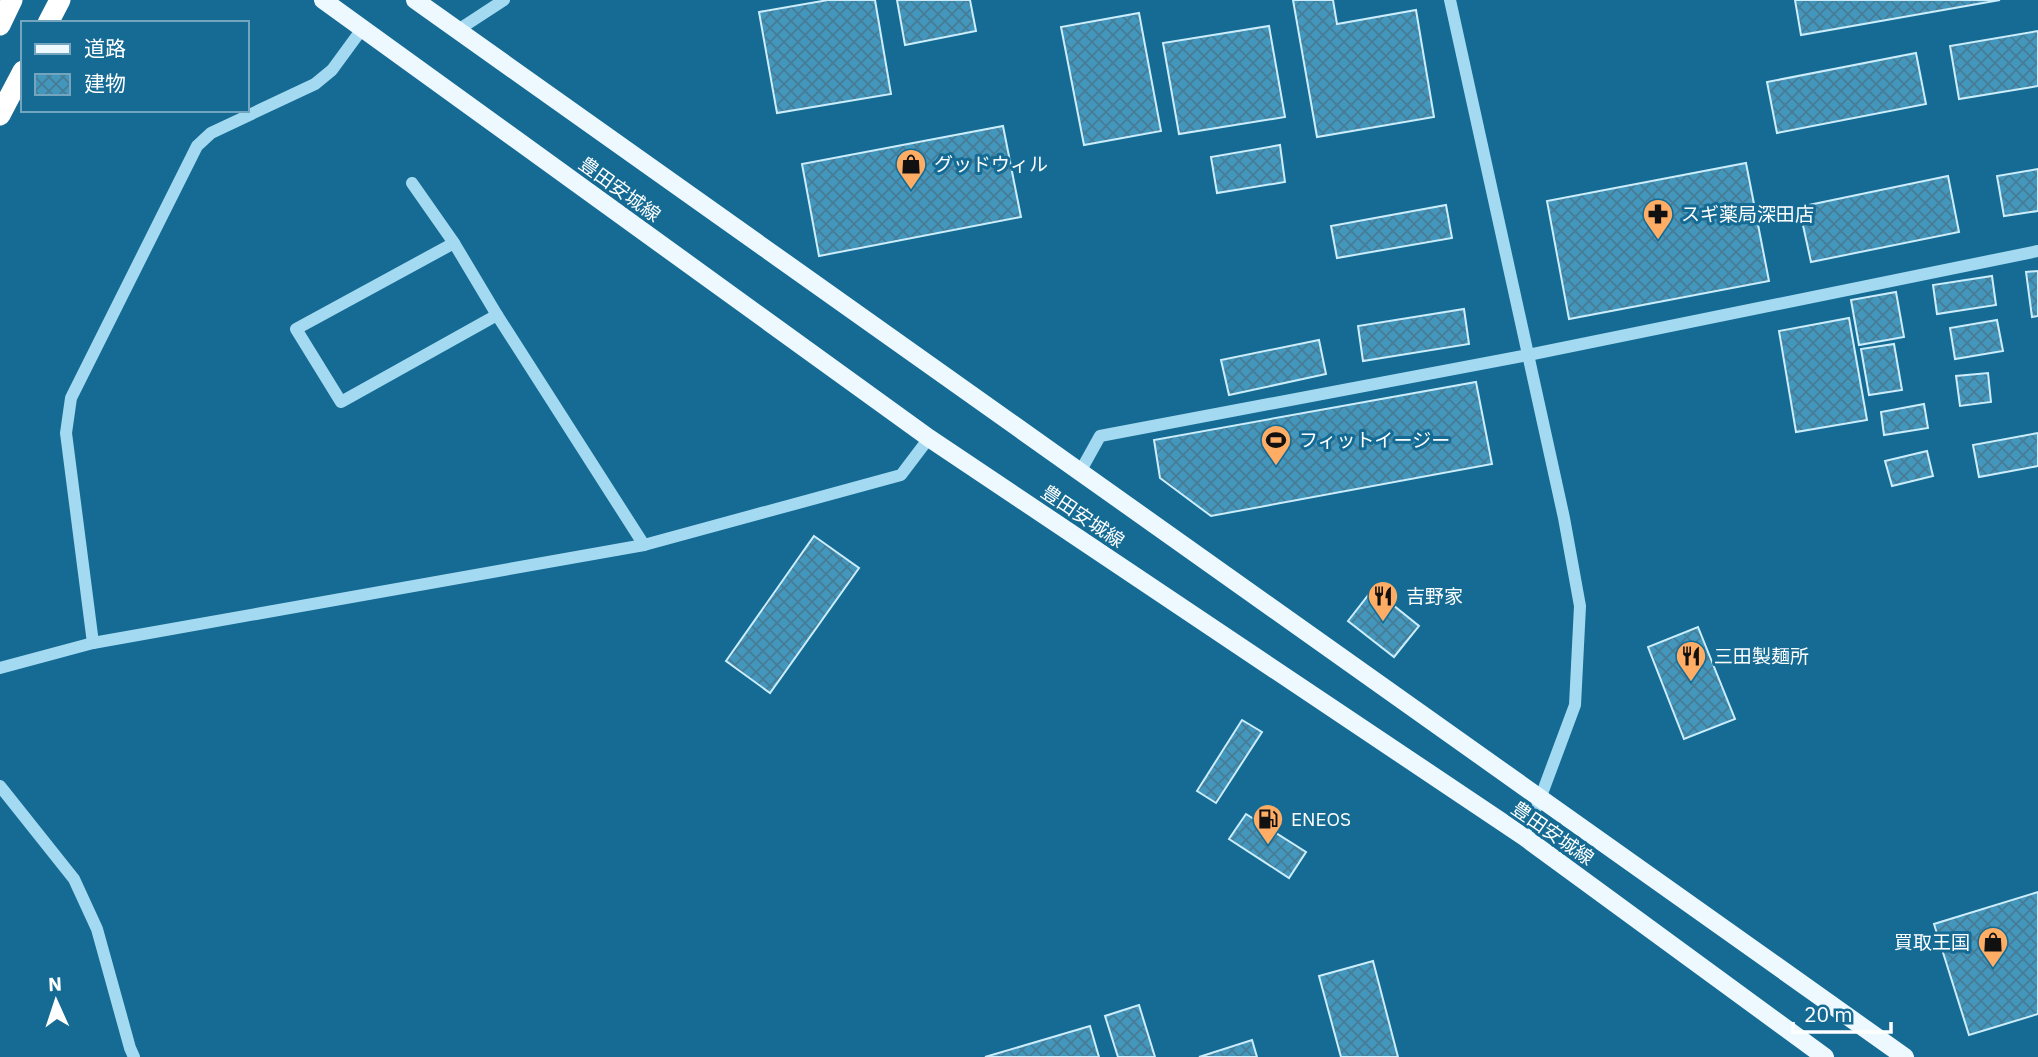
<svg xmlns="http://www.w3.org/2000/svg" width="2038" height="1057" font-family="'IBM Plex Sans','Noto Sans JP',sans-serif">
<defs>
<pattern id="building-cross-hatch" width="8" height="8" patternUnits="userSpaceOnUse" patternTransform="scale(1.75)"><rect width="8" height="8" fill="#4396bc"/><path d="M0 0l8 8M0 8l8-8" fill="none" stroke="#467c95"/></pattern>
</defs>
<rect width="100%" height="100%" fill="#156b93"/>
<!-- building -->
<g fill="url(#building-cross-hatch)" stroke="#cbedfc" stroke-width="2">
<polygon points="828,0 875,0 891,94 777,113 759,12"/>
<polygon points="897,0 970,0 976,31 905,45"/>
<polygon points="1293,0 1333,0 1337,24 1416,10 1434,117 1317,137"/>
<polygon points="1795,0 2000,0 1801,35"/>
<polygon points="1139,13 1161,131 1084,145 1061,27"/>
<polygon points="1269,26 1285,117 1179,134 1163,43"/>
<polygon points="2038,31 2038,86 1959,99 1950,46"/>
<polygon points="1916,53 1926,104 1777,133 1767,82"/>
<polygon points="1003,126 1021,217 819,256 802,164"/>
<polygon points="1280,145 1285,182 1217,193 1211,157"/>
<polygon points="1746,163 1769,281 1569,319 1547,201"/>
<polygon points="2038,169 2038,211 2004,216 1997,176"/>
<polygon points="1948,176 1959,232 1811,262 1799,207"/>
<polygon points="1446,205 1452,238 1337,258 1331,226"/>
<polygon points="2038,271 2038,316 2032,317 2026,272"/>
<polygon points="1992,276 1996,305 1937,314 1933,285"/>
<polygon points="1896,292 1904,337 1859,345 1851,300"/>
<polygon points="1464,309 1469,344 1363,361 1358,326"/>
<polygon points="1849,318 1867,420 1796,432 1779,331"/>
<polygon points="1997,320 2003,351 1955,359 1950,328"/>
<polygon points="1319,340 1326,374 1229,395 1221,360"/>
<polygon points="1894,344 1902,390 1869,395 1861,349"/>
<polygon points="1988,373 1991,402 1960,406 1956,376"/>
<polygon points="1476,382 1492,464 1211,516 1160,478 1154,440"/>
<polygon points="1924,404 1928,428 1884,435 1881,412"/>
<polygon points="2038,433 2038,466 1979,477 1973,445"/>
<polygon points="1927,451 1933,476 1892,486 1885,461"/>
<polygon points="814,536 859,568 770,693 726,661"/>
<polygon points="1373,589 1419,626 1394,657 1348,621"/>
<polygon points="1698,627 1735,719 1684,739 1648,647"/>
<polygon points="1242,720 1262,732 1216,803 1197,791"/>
<polygon points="1246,814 1306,852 1289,878 1229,839"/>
<polygon points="2038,892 2038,1014 1969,1035 1934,924"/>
<polygon points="1373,961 1398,1057 1341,1057 1319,976"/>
<polygon points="1139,1005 1155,1057 1118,1057 1105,1016"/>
<polygon points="1090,1026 1099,1057 985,1057"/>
<polygon points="1252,1040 1257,1057 1199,1057"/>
</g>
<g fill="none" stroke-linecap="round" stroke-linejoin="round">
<!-- minor -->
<g stroke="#a4daf1" stroke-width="12">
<polyline points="1450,0 1564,518 1580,606 1575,705 1540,799 1523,836"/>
<polyline points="458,30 504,0"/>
<polyline points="412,183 454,243 497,315 644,545"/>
<polyline points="454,243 296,329 341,402 497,315"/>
<polyline points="1080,472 1100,436 1528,355 2038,251"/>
<polyline points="93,643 66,433 71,398 197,146 211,133 315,84 332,70 362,29"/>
<polyline points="0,668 93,643 644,545 901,475 929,438"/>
<polyline points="0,786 74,879 97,929 130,1048 134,1057"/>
</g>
<!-- major -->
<g stroke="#eef9ff" stroke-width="18">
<polyline points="323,0 929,438 1523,836 1825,1057"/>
<polyline points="415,0 1905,1057"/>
</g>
<!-- highway -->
<g stroke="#fff" stroke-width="21">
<polyline points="48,23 60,0"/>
<polyline points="0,25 12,0"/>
<polyline points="0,115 23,71"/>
</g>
</g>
<!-- icons -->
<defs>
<g id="shop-pin" transform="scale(1.575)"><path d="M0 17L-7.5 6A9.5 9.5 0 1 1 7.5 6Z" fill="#ffac64" stroke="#156b93"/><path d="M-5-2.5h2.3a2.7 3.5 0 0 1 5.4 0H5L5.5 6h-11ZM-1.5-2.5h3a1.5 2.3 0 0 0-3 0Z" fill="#111"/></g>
<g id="pharmacy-pin" transform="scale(1.575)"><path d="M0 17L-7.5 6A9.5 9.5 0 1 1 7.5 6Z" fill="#ffac64" stroke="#156b93"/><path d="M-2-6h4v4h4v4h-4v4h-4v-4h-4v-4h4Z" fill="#111"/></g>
<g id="stadium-pin" transform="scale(1.575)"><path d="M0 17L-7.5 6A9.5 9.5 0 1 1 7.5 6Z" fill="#ffac64" stroke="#156b93"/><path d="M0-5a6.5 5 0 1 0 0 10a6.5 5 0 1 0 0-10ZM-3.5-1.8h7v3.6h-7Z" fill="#111"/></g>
<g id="restaurant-pin" transform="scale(1.575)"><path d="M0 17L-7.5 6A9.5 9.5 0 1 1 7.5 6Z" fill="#ffac64" stroke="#156b93"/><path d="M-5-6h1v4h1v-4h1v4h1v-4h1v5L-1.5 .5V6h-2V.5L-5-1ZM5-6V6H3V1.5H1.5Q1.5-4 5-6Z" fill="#111"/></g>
<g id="fuel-pin" transform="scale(1.575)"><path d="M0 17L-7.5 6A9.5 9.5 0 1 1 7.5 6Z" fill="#ffac64" stroke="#156b93"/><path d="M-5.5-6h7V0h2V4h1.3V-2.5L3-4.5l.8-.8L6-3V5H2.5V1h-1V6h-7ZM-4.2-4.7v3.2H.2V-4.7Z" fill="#111"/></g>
</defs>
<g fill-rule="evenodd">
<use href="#shop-pin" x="911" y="164"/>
<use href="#pharmacy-pin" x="1658" y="214"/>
<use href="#stadium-pin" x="1276" y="440"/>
<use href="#restaurant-pin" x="1383" y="596"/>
<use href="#restaurant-pin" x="1691" y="656"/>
<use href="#fuel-pin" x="1268" y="819"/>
<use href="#shop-pin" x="1993" y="942"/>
</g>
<g text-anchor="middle" stroke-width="6" stroke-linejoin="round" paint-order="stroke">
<!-- poi labels -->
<g font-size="19" fill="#fff" stroke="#156b93" text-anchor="start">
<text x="934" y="171">グッドウィル</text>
<text x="1681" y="221">スギ薬局深田店</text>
<text x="1299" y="447">フィットイージー</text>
<text x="1406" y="603">吉野家</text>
<text x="1714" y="663">三田製麺所</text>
<text x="1291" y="826">ENEOS</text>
<text x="1970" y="949" text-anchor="end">買取王国</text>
</g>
<!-- street labels -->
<g font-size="19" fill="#fff" stroke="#156b93">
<text transform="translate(620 189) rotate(36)" y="7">豊田安城線</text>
<text transform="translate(1083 516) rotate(34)" y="7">豊田安城線</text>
<text transform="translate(1553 833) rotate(35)" y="7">豊田安城線</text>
</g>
</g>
<!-- legend -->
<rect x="21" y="21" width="228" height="91" fill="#156b93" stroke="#73a6be" stroke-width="2"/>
<rect x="35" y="44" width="35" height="10" fill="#eef9ff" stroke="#73a6be" stroke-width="2"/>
<text x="84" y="56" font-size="21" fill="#ffffff">道路</text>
<rect x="35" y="74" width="35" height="21" fill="url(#building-cross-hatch)" stroke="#73a6be" stroke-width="2"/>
<text x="84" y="91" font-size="21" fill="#ffffff">建物</text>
<!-- north arrow -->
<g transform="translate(56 1001) rotate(357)" stroke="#156b93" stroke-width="5" paint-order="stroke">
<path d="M0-5L12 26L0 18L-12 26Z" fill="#ffffff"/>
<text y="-10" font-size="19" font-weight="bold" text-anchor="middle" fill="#ffffff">N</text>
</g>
<!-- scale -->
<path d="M1793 1022v10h98v-10" fill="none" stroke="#ffffff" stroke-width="3.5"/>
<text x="1804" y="1022" font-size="21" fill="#ffffff" stroke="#156b93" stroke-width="5" paint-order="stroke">20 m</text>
</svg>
